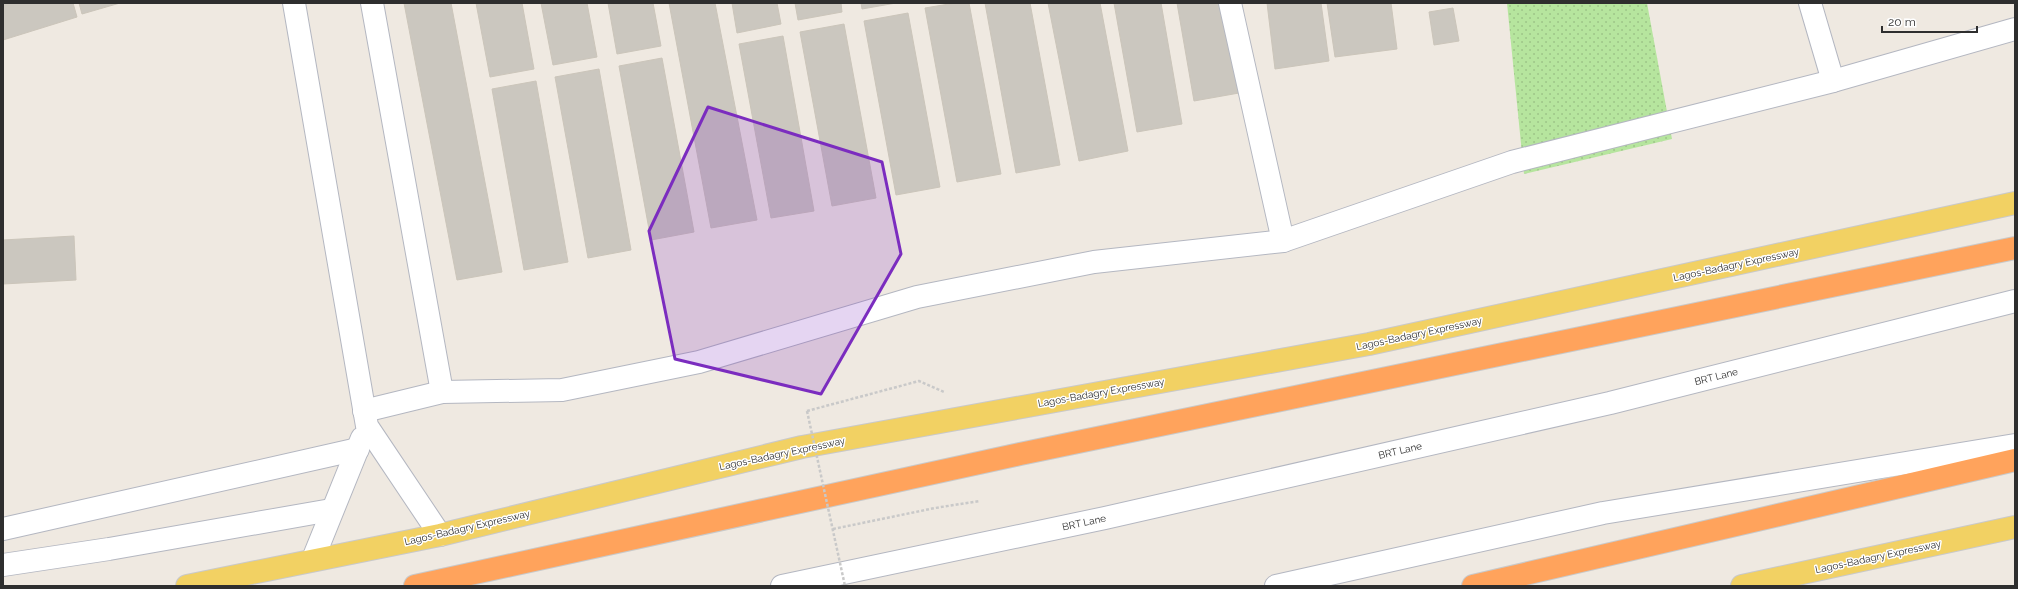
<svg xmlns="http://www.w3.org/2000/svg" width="2018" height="589" font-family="Raleway,sans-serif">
<defs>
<pattern id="grass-dots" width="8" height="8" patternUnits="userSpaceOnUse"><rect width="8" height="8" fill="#b6e59e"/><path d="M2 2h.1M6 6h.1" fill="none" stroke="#9dc588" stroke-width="1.8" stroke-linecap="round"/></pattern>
</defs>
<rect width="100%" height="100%" fill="#efe9e1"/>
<!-- grass -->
<polygon fill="url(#grass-dots)" points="1507,3 1647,3 1672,139 1524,174"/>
<!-- building -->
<g fill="#cbc7bf" stroke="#cbc5ba">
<polygon points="3,3 73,3 77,17 3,40"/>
<polygon points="79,3 120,3 82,14"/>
<polygon points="404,3 451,3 502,272 457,280"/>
<polygon points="476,3 522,3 534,69 490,77"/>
<polygon points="541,3 587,3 597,57 553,65"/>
<polygon points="608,3 653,3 661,46 617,54"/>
<polygon points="669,3 715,3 757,220 711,228"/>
<polygon points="732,3 777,3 781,24 737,33"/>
<polygon points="795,3 841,3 842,12 798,20"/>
<polygon points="861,3 896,3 862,9"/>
<polygon points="955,3 969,3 1001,174 957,182 925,8"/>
<polygon points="985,3 1030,3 1060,165 1016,173"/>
<polygon points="1048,3 1100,3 1128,151 1079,161"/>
<polygon points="1114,3 1161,3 1182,124 1137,132"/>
<polygon points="1177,3 1223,3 1239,93 1194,101"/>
<polygon points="1267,3 1321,3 1329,61 1275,69"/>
<polygon points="1327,3 1391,3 1397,49 1335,57"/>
<polygon points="1453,8 1459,41 1434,45 1429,12"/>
<polygon points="908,13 940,187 896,195 864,21"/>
<polygon points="844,24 876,198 832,206 800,32"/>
<polygon points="783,36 814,211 771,218 739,44"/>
<polygon points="662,58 694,232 651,240 619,66"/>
<polygon points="599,69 631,250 588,258 555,77"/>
<polygon points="536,81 568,262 524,270 492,89"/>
<polygon points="74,236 76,280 3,284 3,240"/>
</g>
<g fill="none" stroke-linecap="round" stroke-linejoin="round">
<!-- minor casing -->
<g stroke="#b4b7c1" stroke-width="24">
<g id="minor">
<polyline points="294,3 367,426 440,535"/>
<polyline points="372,3 442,392"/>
<polyline points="1230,3 1283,241"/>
<polyline points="1810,3 1833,81"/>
<polyline points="364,411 442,392 562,390 699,362 917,297 1094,262 1283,241 1512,162 1833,81 2015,29"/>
<polyline points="3,529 358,449"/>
<polyline points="313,559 362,438"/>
<polyline points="3,565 109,549 331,510"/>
<polyline points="782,586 1105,518 1610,403 2015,301"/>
<polyline points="1276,586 1603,513 2015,445"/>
</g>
</g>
<!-- major casing -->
<g stroke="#c9c9c9" stroke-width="24">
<g id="major">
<polyline points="187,586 440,535 802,447 1369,344 2015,203"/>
<polyline points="1742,586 2015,527"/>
</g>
</g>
<!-- highway casing -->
<g stroke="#c9c9c9" stroke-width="24">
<g id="highway">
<polyline points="415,586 1020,454 2015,248"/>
<polyline points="1473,586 2015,460"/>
</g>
</g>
<!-- path -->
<g stroke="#c9c9c9" stroke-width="2.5" stroke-dasharray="3 2" stroke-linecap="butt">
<polyline points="807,411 919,381 944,392"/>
<polyline points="833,529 935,508 980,501"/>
</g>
<!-- minor -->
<use href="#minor" stroke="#fff" stroke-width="22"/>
<!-- major -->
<use href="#major" stroke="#f2d163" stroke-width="22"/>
<!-- highway -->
<use href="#highway" stroke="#ffa35c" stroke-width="22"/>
<!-- path-bridge -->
<polyline stroke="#c9c9c9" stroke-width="2.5" stroke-dasharray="3 2" stroke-linecap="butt" points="807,411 845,586"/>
</g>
<!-- marked area -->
<path fill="#7b2cbf" fill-opacity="0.2" stroke="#7b2cbf" stroke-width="3" stroke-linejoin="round" d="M708,107L882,162L901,254L821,394L675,359L649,231Z"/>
<g text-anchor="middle" stroke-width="3" stroke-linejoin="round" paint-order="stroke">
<!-- street labels -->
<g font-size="10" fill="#2e2e2e" stroke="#fff">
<text transform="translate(1736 264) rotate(-12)" y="4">Lagos-Badagry Expressway</text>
<text transform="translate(1419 333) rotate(-12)" y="4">Lagos-Badagry Expressway</text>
<text transform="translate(1716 376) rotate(-14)" y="4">BRT Lane</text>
<text transform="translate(1101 392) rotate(-10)" y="4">Lagos-Badagry Expressway</text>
<text transform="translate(1400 450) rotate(-13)" y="4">BRT Lane</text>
<text transform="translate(782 453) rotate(-12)" y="4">Lagos-Badagry Expressway</text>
<text transform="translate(1084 522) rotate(-12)" y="4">BRT Lane</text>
<text transform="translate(467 527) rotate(-13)" y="4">Lagos-Badagry Expressway</text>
<text transform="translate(1878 556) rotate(-12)" y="4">Lagos-Badagry Expressway</text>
</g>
</g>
<!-- border -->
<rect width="2018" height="589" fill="none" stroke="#2e2e2e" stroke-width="8"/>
<!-- scale -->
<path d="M1882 26v6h95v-6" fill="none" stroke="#2e2e2e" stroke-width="2"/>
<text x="1888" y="26" font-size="12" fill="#2e2e2e" stroke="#ffffff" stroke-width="3" paint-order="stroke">20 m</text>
</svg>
